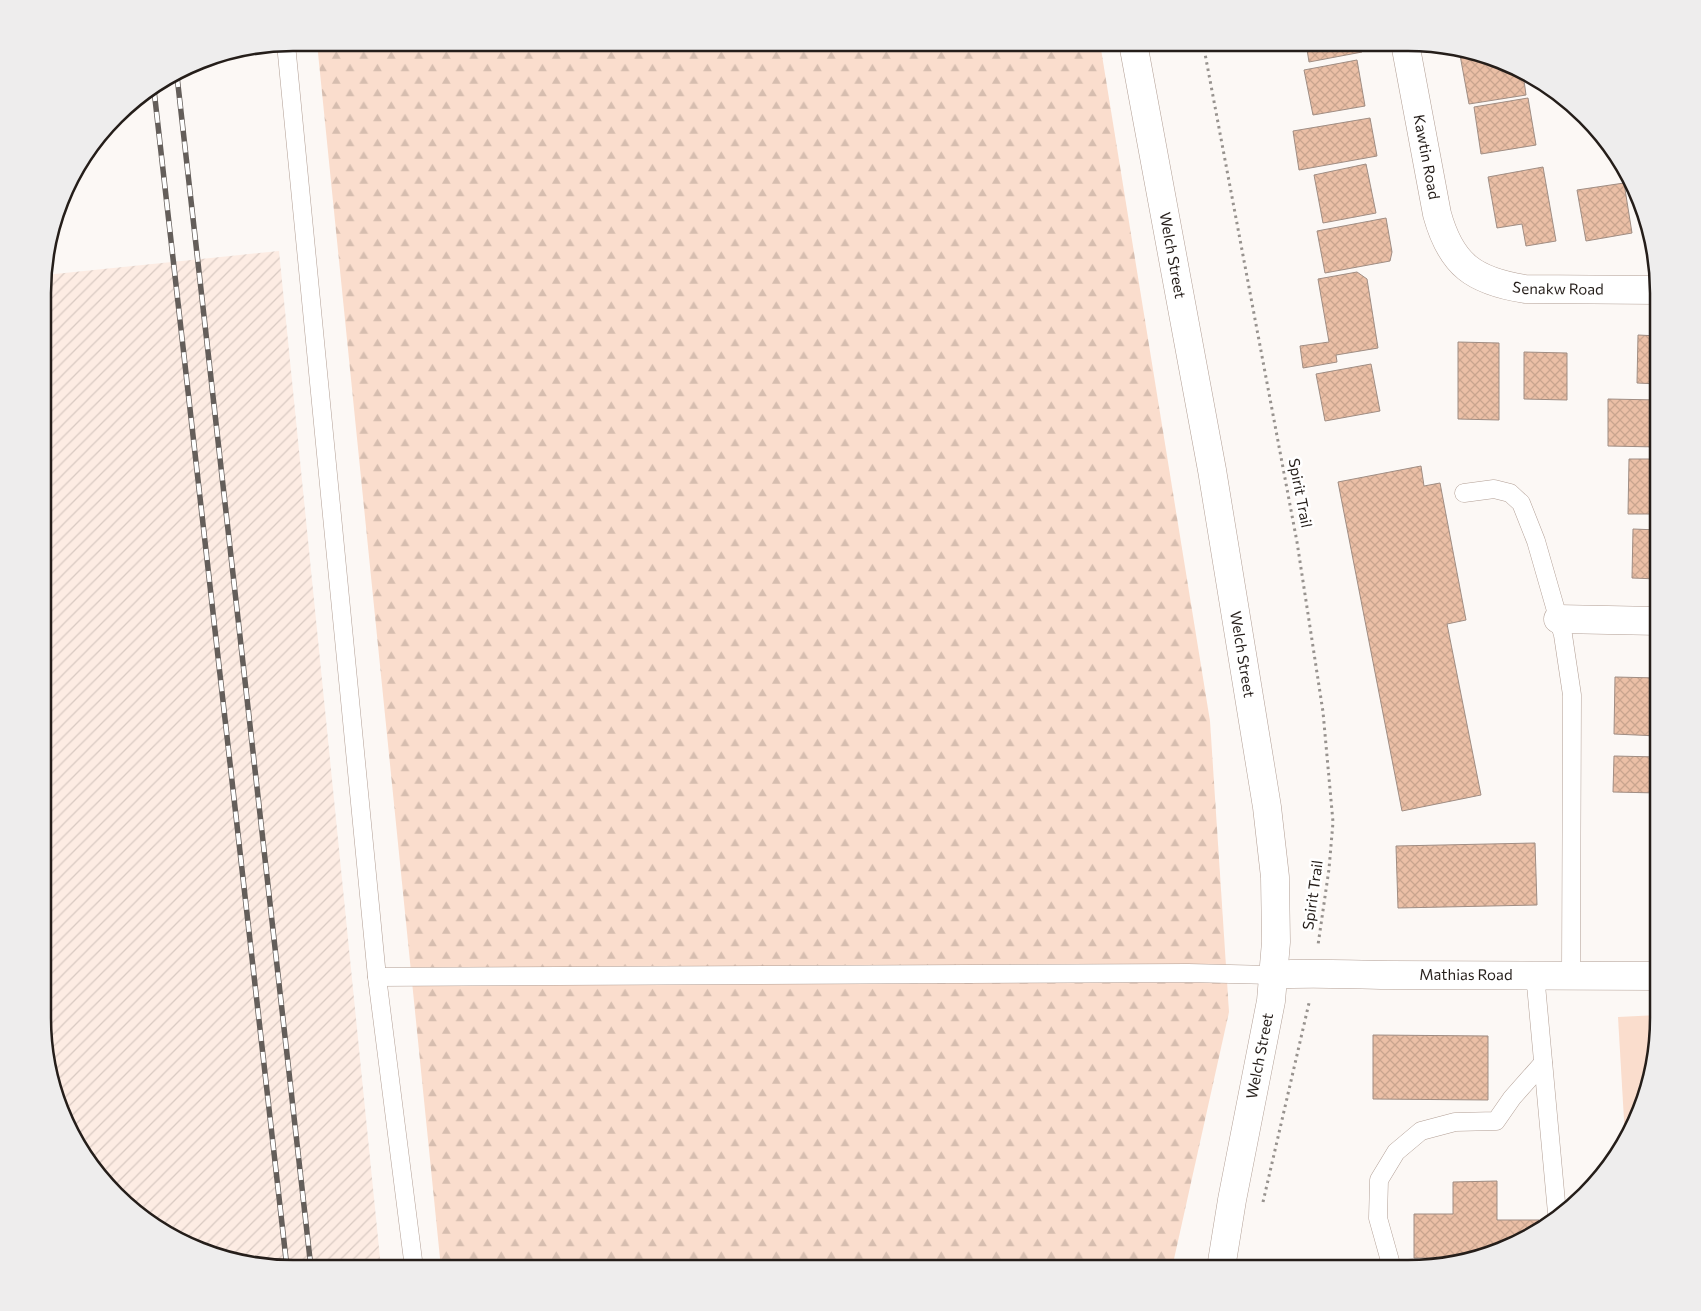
<svg xmlns="http://www.w3.org/2000/svg" width="1701" height="1311" font-family="Commissioner,sans-serif">
<defs>
<pattern id="industrial-furrows" width="10" height="10" patternUnits="userSpaceOnUse" patternTransform="scale(1.25)"><rect width="10" height="10" fill="#fdece3"/><path d="M-1 1l2-2M0 10L10 0M9 11l2-2" fill="none" stroke="#d9cac2"/></pattern>
<pattern id="forest-firs" width="22" height="20" patternUnits="userSpaceOnUse" patternTransform="scale(1.25)"><rect width="22" height="20" fill="#faddcd"/><path d="M5 1l3.5 6h-7zM16 11l3.5 6h-7z" fill="#d6bdaf"/></pattern>
<pattern id="building-cross-hatch" width="8" height="8" patternUnits="userSpaceOnUse" patternTransform="scale(1.25)"><rect width="8" height="8" fill="#ebbfa6"/><path d="M0 0l8 8M0 8l8-8" fill="none" stroke="#c9a48e"/></pattern>
</defs>
<rect width="100%" height="100%" fill="#fcf8f5"/>
<!-- industrial -->
<polygon fill="url(#industrial-furrows)" points="279,251 381,1268 277,1268 197,1250 128,1207 68,1129 43,1035 45,275"/>
<!-- forest -->
<polygon fill="url(#forest-firs)" points="317,43 1100,43 1210,721 1229,1012 1172,1268 441,1268"/>
<!-- pitch -->
<polygon fill="#faddcd" points="1658,1015 1658,1035 1639,1114 1625,1137 1618,1017"/>
<!-- building -->
<g fill="url(#building-cross-hatch)" stroke="#a08d83">
<polygon points="1306,43 1360,43 1362,52 1309,62"/>
<polygon points="1468,53 1504,61 1523,73 1526,95 1469,104 1460,55"/>
<polygon points="1357,60 1365,106 1313,115 1304,70"/>
<polygon points="1528,98 1536,145 1481,154 1474,107"/>
<polygon points="1370,118 1377,156 1299,170 1293,131"/>
<polygon points="1366,164 1376,213 1323,223 1314,175"/>
<polygon points="1543,167 1556,241 1526,246 1522,224 1497,228 1488,177"/>
<polygon points="1624,183 1632,233 1586,241 1577,190"/>
<polygon points="1386,218 1392,252 1390,261 1325,273 1317,231"/>
<polygon points="1357,272 1367,279 1378,348 1336,355 1337,362 1303,368 1300,346 1329,342 1318,279"/>
<polygon points="1638,335 1658,336 1658,384 1637,383"/>
<polygon points="1458,342 1499,343 1499,420 1458,419"/>
<polygon points="1524,352 1567,353 1567,400 1524,399"/>
<polygon points="1371,364 1380,411 1325,421 1316,374"/>
<polygon points="1608,399 1658,400 1658,447 1608,446"/>
<polygon points="1629,459 1658,459 1658,514 1628,514"/>
<polygon points="1421,466 1424,486 1440,483 1466,620 1447,624 1481,795 1402,811 1338,482"/>
<polygon points="1633,529 1658,530 1658,579 1632,578"/>
<polygon points="1615,677 1658,678 1658,736 1614,734"/>
<polygon points="1614,756 1658,757 1658,793 1613,792"/>
<polygon points="1535,843 1537,905 1398,908 1396,846"/>
<polygon points="1373,1035 1488,1036 1488,1100 1373,1099"/>
<polygon points="1497,1181 1497,1220 1539,1220 1539,1227 1519,1243 1457,1264 1439,1265 1439,1258 1414,1258 1414,1214 1453,1214 1453,1182"/>
</g>
<g fill="none" stroke-linecap="round" stroke-linejoin="round">
<!-- lane casing -->
<g stroke="#b29f95" stroke-width="19">
<g id="lane">
<polyline points="286,44 377,977 414,1268"/>
<polyline points="1464,493 1494,489 1510,493 1521,503 1536,541 1563,635 1572,695 1571,975"/>
<polyline points="1535,974 1557,1213"/>
<polyline points="377,977 1188,973 1274,975"/>
<polyline points="1392,1268 1378,1218 1379,1180 1396,1152 1421,1131 1455,1122 1496,1121 1512,1098 1543,1063"/>
</g>
</g>
<!-- street casing -->
<g stroke="#b29f95" stroke-width="29">
<g id="street">
<path id="s1" d="M1405,43L1437,214C1451,265 1474,281 1525,289L1658,290"/>
<polyline points="1558,619 1658,621"/>
<path id="s2" d="M1274,975C1312,972 1350,975 1388,975C1478,975 1568,975 1658,976"/>
</g>
</g>
<!-- secondary casing -->
<g stroke="#b29f95" stroke-width="29">
<g id="secondary">
<path id="s3" d="M1133,43L1212,470L1267,807L1275,877L1276,942L1271,1001L1232,1200L1221,1268"/>
</g>
</g>
<!-- path -->
<g stroke="#97928e" stroke-width="3" stroke-dasharray="2.5 4" stroke-linecap="butt">
<polyline points="1203,43 1297,542 1323,712 1333,822 1329,869 1318,945"/>
<polyline points="1263,1202 1309,1003"/>
</g>
<!-- lane -->
<use href="#lane" stroke="#fff" stroke-width="18"/>
<!-- street -->
<use href="#street" stroke="#fff" stroke-width="28"/>
<!-- secondary -->
<use href="#secondary" stroke="#fff" stroke-width="28"/>
<!-- rail casing -->
<g stroke="#645e5a" stroke-width="5.5">
<g id="rail">
<polyline points="177,76 311,1268"/>
<polyline points="154,90 287,1268"/>
</g>
</g>
<!-- rail -->
<use href="#rail" stroke="#fff" stroke-width="4" stroke-dasharray="11" stroke-linecap="butt"/>
</g>
<g text-anchor="middle" stroke-width="5" stroke-linejoin="round" paint-order="stroke">
<!-- street labels -->
<g font-size="15" fill="#251e1a" stroke="#fff">
<text dy="5" stroke="none"><textPath href="#s1" startOffset="116">Kawtin Road</textPath></text>
<text dy="5" stroke="none"><textPath href="#s3" startOffset="216">Welch Street</textPath></text>
<text dy="5" stroke="none"><textPath href="#s1" startOffset="332">Senakw Road</textPath></text>
<text transform="translate(1300 493) rotate(79)" y="5">Spirit Trail</text>
<text dy="5" stroke="none"><textPath href="#s3" startOffset="621">Welch Street</textPath></text>
<text transform="translate(1313 895) rotate(-82)" y="5">Spirit Trail</text>
<text dy="5" stroke="none"><textPath href="#s2" startOffset="192">Mathias Road</textPath></text>
<text transform="translate(1260 1056) rotate(-79)" y="5">Welch Street</text>
</g>
</g>
<!-- crop -->
<path d="M0 0H1701V1311H0ZM293 51H1408A242 242 0 0 1 1650 293V1018A242 242 0 0 1 1408 1260H293A242 242 0 0 1 51 1018V293A242 242 0 0 1 293 51Z" fill="#eeeded" fill-rule="evenodd"/>
<path fill="none" stroke="#251e1a" stroke-width="2.5" d="M293 51H1408A242 242 0 0 1 1650 293V1018A242 242 0 0 1 1408 1260H293A242 242 0 0 1 51 1018V293A242 242 0 0 1 293 51Z"/>
</svg>
